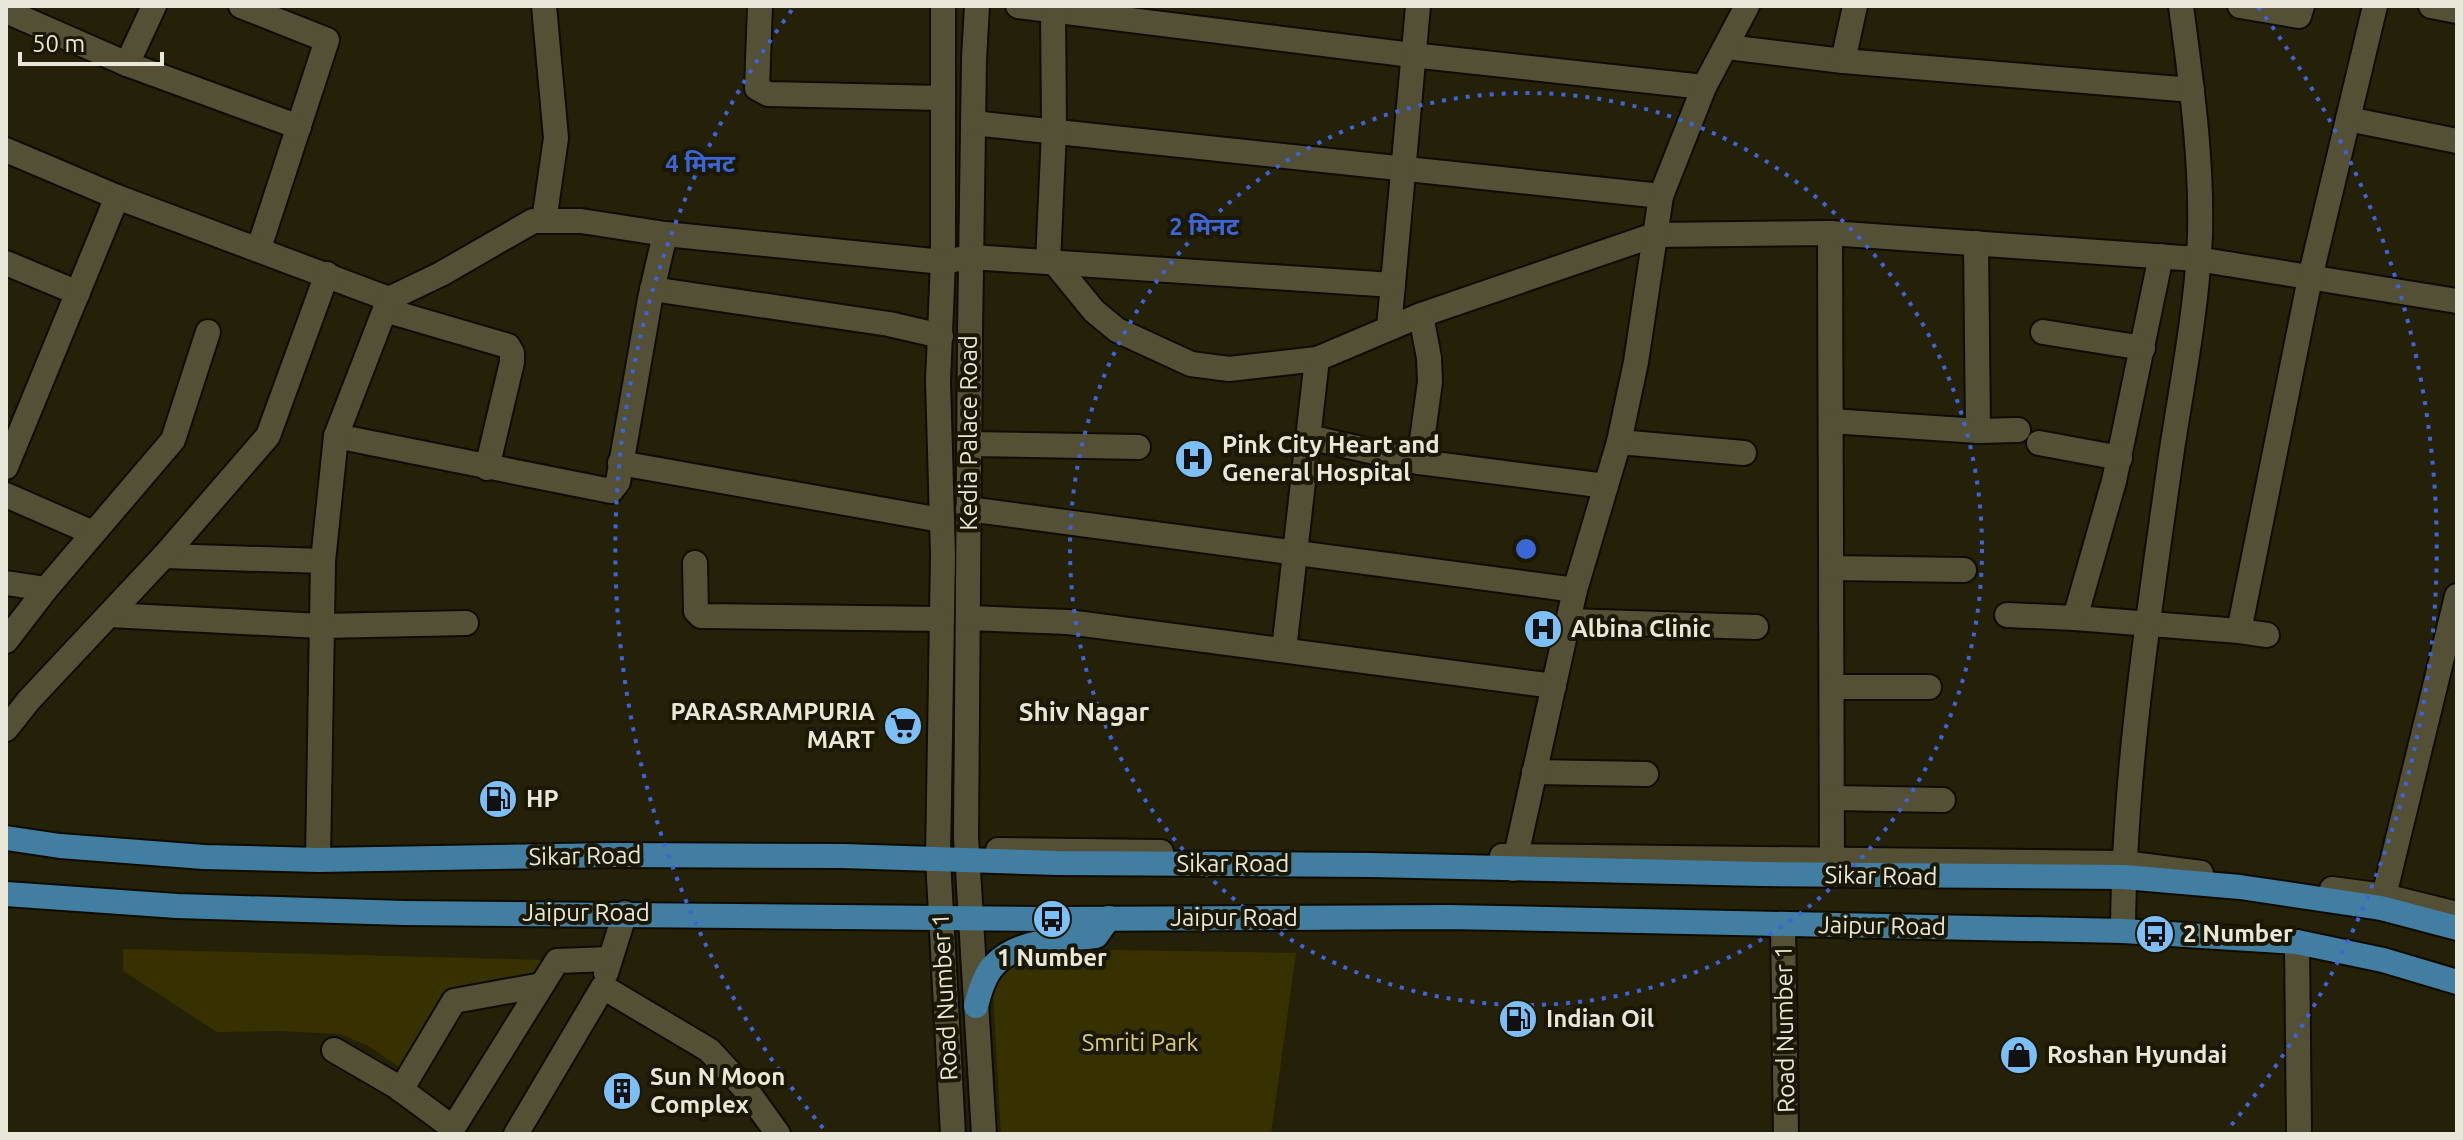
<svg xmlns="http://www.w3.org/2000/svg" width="2463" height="1140" font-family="Ubuntu,'Noto Sans Devanagari',sans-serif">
<rect width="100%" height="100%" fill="#252109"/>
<!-- green -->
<g fill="#373100">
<polygon points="123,949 545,960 539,975 448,996 405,1071 367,1045 339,1034 280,1031 217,1032 123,971"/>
<polygon points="1051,949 1296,953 1271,1134 1001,1134 992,976 1002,963"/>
</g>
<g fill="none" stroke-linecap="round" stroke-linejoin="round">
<!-- minor casing -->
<g stroke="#0e0b00" stroke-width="28">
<g id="minor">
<polyline points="241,6 327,40 259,248"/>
<polyline points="544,6 556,138 544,221"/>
<polyline points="760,6 757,88 768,94 942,98"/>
<polyline points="943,6 943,262 938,381 943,555 938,859 953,1134"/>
<polyline points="977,6 974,59 970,336 966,837 984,1134"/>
<polyline points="1018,6 1412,55 1704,87"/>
<polyline points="2240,6 2299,16 2302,6"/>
<polyline points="2431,6 2457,11"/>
<polyline points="6,11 127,64 299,127"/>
<polyline points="1727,47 1843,61 2192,90"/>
<polyline points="1843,61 1855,6"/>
<polyline points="127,64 154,6"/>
<polyline points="2348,119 2457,141"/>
<polyline points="973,123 1661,196"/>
<polyline points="6,150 117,197 389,299"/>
<polyline points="1830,233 1832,875"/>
<polyline points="2161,256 2114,481 2075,618 2239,631 2267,635"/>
<polyline points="1048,262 1054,132 1053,6"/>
<polyline points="1054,262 1094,311 1117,330 1191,364 1229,369 1317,359 1421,315 1654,235 1830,233 2197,259 2457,301"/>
<polyline points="6,263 78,293"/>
<polyline points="652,289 889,324 941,336"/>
<polyline points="385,310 508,346 512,353 512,362 487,468"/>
<polyline points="1389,328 1418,6"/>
<polyline points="2043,332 2143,348"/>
<polyline points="1831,421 1978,431 1976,243"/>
<polyline points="1978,431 2018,430"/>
<polyline points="336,436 611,491 618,482 650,299 665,234"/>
<polyline points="1308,437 1419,462 1606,486"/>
<polyline points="1619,442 1744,453"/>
<polyline points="2039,443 2120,458"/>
<polyline points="969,444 1138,447"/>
<polyline points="1419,462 1430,382 1429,358 1421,315"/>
<polyline points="620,463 941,520"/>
<polyline points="6,467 117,197"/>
<polyline points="6,495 93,533"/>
<polyline points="968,509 1575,590"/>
<polyline points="164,556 323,561"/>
<polyline points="695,563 696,611 701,616 942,619"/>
<polyline points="1832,568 1964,570"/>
<polyline points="6,583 46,589"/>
<polyline points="110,615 321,626 466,623"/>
<polyline points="2007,615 2075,618"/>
<polyline points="969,618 1068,622 1554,686"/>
<polyline points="1568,621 1756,627"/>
<polyline points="2239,631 2310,278 2375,6"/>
<polyline points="6,641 46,589 173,440 208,332"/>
<polyline points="1284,650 1317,359"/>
<polyline points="1832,687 1929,687"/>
<polyline points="6,729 29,700 164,556 268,436 327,274"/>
<polyline points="1534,772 1646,774"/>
<polyline points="1832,798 1943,800"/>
<polyline points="998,850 1161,852"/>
<polyline points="1502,856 2124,863 2201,873"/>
<polyline points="318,860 323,561 336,436 389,299 441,274 533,221 581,221 665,234 943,262 971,257 1393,285"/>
<polyline points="1513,869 1575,590 1619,442 1636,362 1661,196 1704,87 1747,6"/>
<polyline points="2332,889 2384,896 2457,914"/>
<polyline points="2381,908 2457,596"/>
<polyline points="1783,925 1786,1134"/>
<path d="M2123,931C2124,772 2149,613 2171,456C2182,383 2197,309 2200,235C2202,157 2191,82 2181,6"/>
<polyline points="2297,942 2299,1134"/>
<polyline points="606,973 625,913"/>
<polyline points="334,1050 396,1086 453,1128 557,961 610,959"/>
<polyline points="401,1090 454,1001 542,985"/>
<polyline points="516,1134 603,987 709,1050 748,1092 778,1134"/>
</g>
</g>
<!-- major casing -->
<g stroke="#0e0b00" stroke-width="28">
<g id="major">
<polyline points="6,838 60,846 204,857 318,860 615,855 843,856 1057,863 1371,865 1761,874 2124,877 2240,887 2381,908 2457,928"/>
<polyline points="6,894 177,906 404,913 1052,919 1448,917 2123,931 2297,942 2383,960 2457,982"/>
<path d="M976,1006C979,994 983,980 990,970C1013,939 1061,940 1096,936L1109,918"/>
</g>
</g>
<!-- minor -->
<use href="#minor" stroke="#535036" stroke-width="24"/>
<!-- major -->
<use href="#major" stroke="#427ea2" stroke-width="24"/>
</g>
<!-- distance rings -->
<g fill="none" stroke="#3c65d8" stroke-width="4" stroke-dasharray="4 8">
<circle cx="1526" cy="549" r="456"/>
<path d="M823 1128A911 911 0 0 1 794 7M2258 7A911 911 0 0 1 2229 1128"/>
</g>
<!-- icons -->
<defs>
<g id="hospital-disc" transform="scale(2)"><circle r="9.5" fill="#7bbef8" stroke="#1b1802"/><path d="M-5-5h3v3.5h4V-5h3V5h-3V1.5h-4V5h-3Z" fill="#111"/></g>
<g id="supermarket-disc" transform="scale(2)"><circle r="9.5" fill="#7bbef8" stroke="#1b1802"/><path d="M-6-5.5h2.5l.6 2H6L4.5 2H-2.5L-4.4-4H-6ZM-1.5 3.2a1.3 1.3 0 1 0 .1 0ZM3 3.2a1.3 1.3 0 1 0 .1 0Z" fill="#111"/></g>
<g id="fuel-disc" transform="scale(2)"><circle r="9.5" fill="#7bbef8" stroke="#1b1802"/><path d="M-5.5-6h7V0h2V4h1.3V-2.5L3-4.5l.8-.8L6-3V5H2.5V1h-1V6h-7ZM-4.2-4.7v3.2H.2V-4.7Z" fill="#111"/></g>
<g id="bus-disc" transform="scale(2)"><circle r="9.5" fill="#7bbef8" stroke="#1b1802"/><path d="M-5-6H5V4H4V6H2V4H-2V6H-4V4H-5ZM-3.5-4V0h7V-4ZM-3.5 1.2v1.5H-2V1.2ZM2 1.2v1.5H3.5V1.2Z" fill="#111"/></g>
<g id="shop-disc" transform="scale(2)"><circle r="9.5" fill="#7bbef8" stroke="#1b1802"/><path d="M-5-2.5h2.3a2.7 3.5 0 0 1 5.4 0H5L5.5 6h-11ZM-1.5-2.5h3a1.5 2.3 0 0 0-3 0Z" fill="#111"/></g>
<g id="building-disc" transform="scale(2)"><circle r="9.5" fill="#7bbef8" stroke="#1b1802"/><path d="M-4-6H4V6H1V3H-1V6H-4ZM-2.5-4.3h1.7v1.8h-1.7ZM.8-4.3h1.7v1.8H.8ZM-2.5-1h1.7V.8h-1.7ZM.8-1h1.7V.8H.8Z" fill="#111"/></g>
</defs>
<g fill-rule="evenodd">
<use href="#hospital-disc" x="1194" y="459"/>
<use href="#hospital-disc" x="1543" y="629"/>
<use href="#supermarket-disc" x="903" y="726"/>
<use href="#fuel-disc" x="498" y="799"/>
<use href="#bus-disc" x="1052" y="919"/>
<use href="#bus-disc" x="2155" y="934"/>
<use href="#fuel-disc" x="1518" y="1019"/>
<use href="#shop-disc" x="2019" y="1055"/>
<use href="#building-disc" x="622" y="1091"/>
</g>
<g text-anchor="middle" stroke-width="8" stroke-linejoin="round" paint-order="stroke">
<!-- street labels -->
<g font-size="24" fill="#e9e7d9" stroke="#1b1802">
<text transform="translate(969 433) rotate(-90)" y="8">Kedia Palace Road</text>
<text transform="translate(585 856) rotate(-1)" y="8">Sikar Road</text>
<text x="1233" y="872">Sikar Road</text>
<text transform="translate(1881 876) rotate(1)" y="8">Sikar Road</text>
<text x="586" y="921">Jaipur Road</text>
<text x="1234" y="926">Jaipur Road</text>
<text transform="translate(1882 926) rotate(1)" y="8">Jaipur Road</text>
<text transform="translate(945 997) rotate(-93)" y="8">Road Number 1</text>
<text transform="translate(1785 1029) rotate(-91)" y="8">Road Number 1</text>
</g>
<!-- poi labels -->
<g font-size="24" font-weight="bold" fill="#e9e7d9" stroke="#1b1802" text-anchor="start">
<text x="1222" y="453">Pink City Heart and<tspan x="1222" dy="28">General Hospital</tspan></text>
<text x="1571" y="637">Albina Clinic</text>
<text x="875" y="720" text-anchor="end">PARASRAMPURIA<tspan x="875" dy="28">MART</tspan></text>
<text x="526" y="807">HP</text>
<text x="2183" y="942">2 Number</text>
<text x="1052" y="966" text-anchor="middle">1 Number</text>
<text x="1546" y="1027">Indian Oil</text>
<text x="2047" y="1063">Roshan Hyundai</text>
<text x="650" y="1085">Sun N Moon<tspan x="650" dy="28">Complex</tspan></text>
</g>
<!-- park labels -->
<g font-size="24" fill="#d9cd71" stroke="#1b1802">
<text x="1140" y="1051">Smriti Park</text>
</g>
<!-- neighbourhood labels -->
<g font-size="26" font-weight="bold" fill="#e9e7d9" stroke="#1b1802">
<text x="1084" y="721">Shiv Nagar</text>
</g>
</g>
<circle cx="1526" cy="549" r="12" fill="#3c65d8" stroke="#1b1802" stroke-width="4"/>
<g font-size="24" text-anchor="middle" font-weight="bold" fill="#3c65d8" stroke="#1b1802" stroke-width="8" stroke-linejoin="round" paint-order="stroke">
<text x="700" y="172">4 मिनट</text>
<text x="1204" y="235">2 मिनट</text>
</g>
<!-- border -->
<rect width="2463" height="1140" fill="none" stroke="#e9e7d9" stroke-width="16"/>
<!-- scale -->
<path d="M20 52v12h142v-12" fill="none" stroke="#e9e7d9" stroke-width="4"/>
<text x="32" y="52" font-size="24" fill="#e9e7d9" stroke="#1b1802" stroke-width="6" paint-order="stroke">50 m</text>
</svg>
